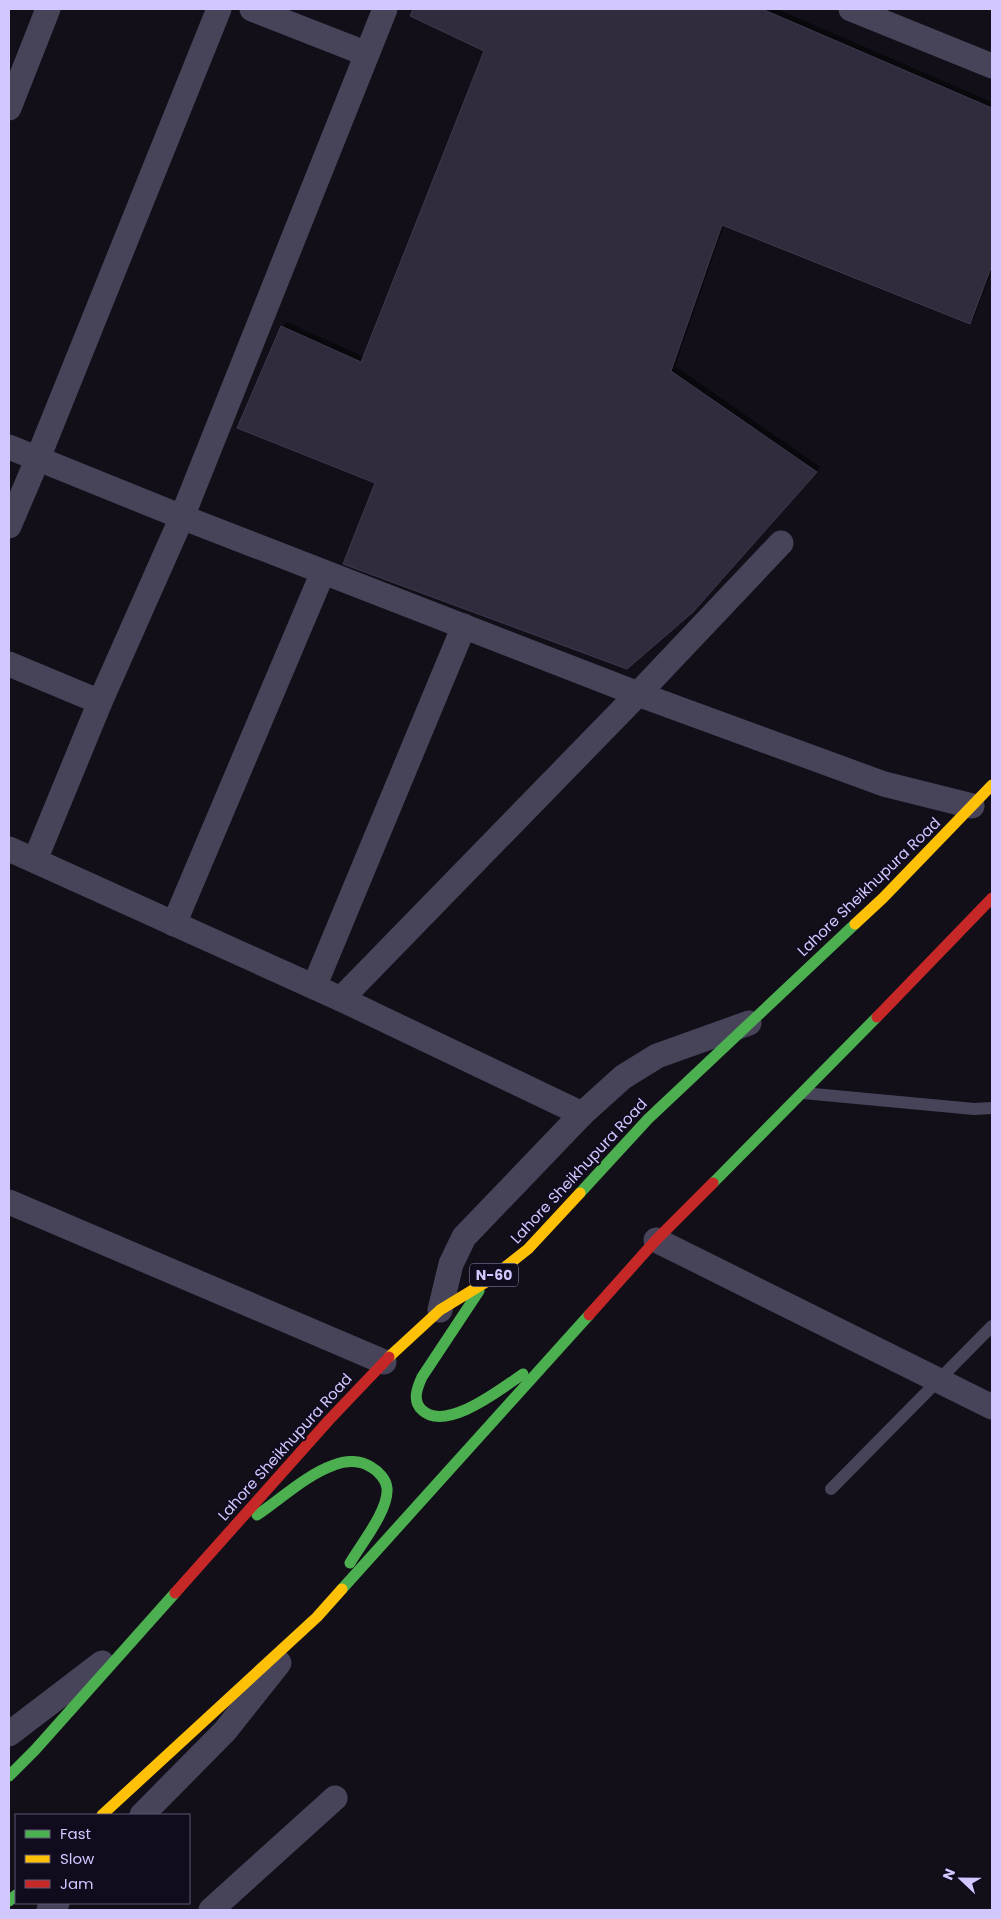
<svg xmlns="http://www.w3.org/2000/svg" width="1001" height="1919" font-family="Poppins,sans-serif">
<rect width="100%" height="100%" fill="#120f19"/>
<!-- shadow -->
<polygon fill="#0007" points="415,9 777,9 992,102 992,270 974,318 970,323 724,225 675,366 820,467 698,606 377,483 282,327 287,322 364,357 486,50 412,15"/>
<!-- building -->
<polygon fill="#302c3d" stroke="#3e394e" points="413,9 762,9 992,108 992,265 970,324 722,225 671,371 817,472 693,612 627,669 343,564 375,483 237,428 281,326 361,362 484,51 410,16"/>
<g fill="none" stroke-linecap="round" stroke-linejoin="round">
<!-- lane -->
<g stroke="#47445a" stroke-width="12">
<polyline points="803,1093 974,1109 992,1108"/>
<polyline points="831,1489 992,1326"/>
</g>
<!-- street -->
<g stroke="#47445a" stroke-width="25">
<polyline points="252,9 367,54"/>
<polyline points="385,9 182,517 638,694 884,784 972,806"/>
<polyline points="851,9 992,66"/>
<polyline points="9,108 48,9"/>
<polyline points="9,447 182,517 100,702 9,664"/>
<polyline points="9,526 38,458 219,9"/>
<polyline points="9,849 341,999 582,1114"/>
<polyline points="35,860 100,702"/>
<polyline points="174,924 323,572"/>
<polyline points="314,987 464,626"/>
<polyline points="341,999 638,694 781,543"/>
<polyline points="9,1202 384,1362"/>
<polyline points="656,1240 992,1407"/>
<polyline points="440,1310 451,1264 464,1237 582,1114 623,1077 657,1056 749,1023"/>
<polyline points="9,1734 102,1663"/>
<polyline points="142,1815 225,1731 279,1663"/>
<polyline points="49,1910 57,1903"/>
<polyline points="211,1910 335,1798"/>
</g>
<!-- fast -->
<g stroke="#4caf50" stroke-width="11">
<polyline points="713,1183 877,1017"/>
<polyline points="580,1193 648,1119 855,924"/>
<path d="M479,1291L422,1377C417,1388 412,1401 422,1410C446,1433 502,1388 523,1374"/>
<path d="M257,1515C282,1498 306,1475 334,1465C346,1460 360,1460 371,1467C378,1471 386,1479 387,1488C389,1510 361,1544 350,1563"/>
<polyline points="342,1589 589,1315"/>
<polyline points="9,1776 35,1750 175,1593"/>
<polyline points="9,1901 16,1895"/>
</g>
<!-- slow -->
<g stroke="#ffc107" stroke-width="11">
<polyline points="855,924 883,898 992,785"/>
<polyline points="389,1357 440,1310 486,1282 528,1249 580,1193"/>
<polyline points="102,1815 317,1617 342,1589"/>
</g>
<!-- jam -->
<g stroke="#c62828" stroke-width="11">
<polyline points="877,1017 992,898"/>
<polyline points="589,1315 656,1240 713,1183"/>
<polyline points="175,1593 329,1420 389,1357"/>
</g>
</g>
<g text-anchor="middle" stroke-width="4" stroke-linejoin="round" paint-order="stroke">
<!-- shield labels -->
<rect fill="#100b1d" stroke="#988fbb" stroke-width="1" x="470" y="1263.5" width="48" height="23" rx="4"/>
<g font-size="14" font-weight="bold" fill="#d2c7ff">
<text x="494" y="1280">N-60</text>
</g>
<!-- street labels -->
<g font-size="15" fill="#d2c7ff" stroke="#100b1d">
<text transform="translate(869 887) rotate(-44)" y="5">Lahore Sheikhupura Road</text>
<text transform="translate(579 1171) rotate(-47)" y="5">Lahore Sheikhupura Road</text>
<text transform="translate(285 1447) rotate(-48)" y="5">Lahore Sheikhupura Road</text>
</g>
</g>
<!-- border -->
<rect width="1001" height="1919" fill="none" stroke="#d2c7ff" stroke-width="20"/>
<!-- legend -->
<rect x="15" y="1814" width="175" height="90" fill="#100b1d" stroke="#5e5677"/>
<rect x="25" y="1830" width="25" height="8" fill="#4caf50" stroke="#5e5677"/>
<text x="60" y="1839" font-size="15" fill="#d2c7ff">Fast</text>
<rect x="25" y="1855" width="25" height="8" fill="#ffc107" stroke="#5e5677"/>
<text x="60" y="1864" font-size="15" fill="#d2c7ff">Slow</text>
<rect x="25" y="1880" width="25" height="8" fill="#c62828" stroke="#5e5677"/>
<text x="60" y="1889" font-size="15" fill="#d2c7ff">Jam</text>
<!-- north arrow -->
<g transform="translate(961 1879) rotate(292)" stroke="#100b1d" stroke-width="4" paint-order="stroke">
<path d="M0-4L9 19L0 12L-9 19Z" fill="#d2c7ff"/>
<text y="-8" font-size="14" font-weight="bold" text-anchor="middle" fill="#d2c7ff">N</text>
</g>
</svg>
